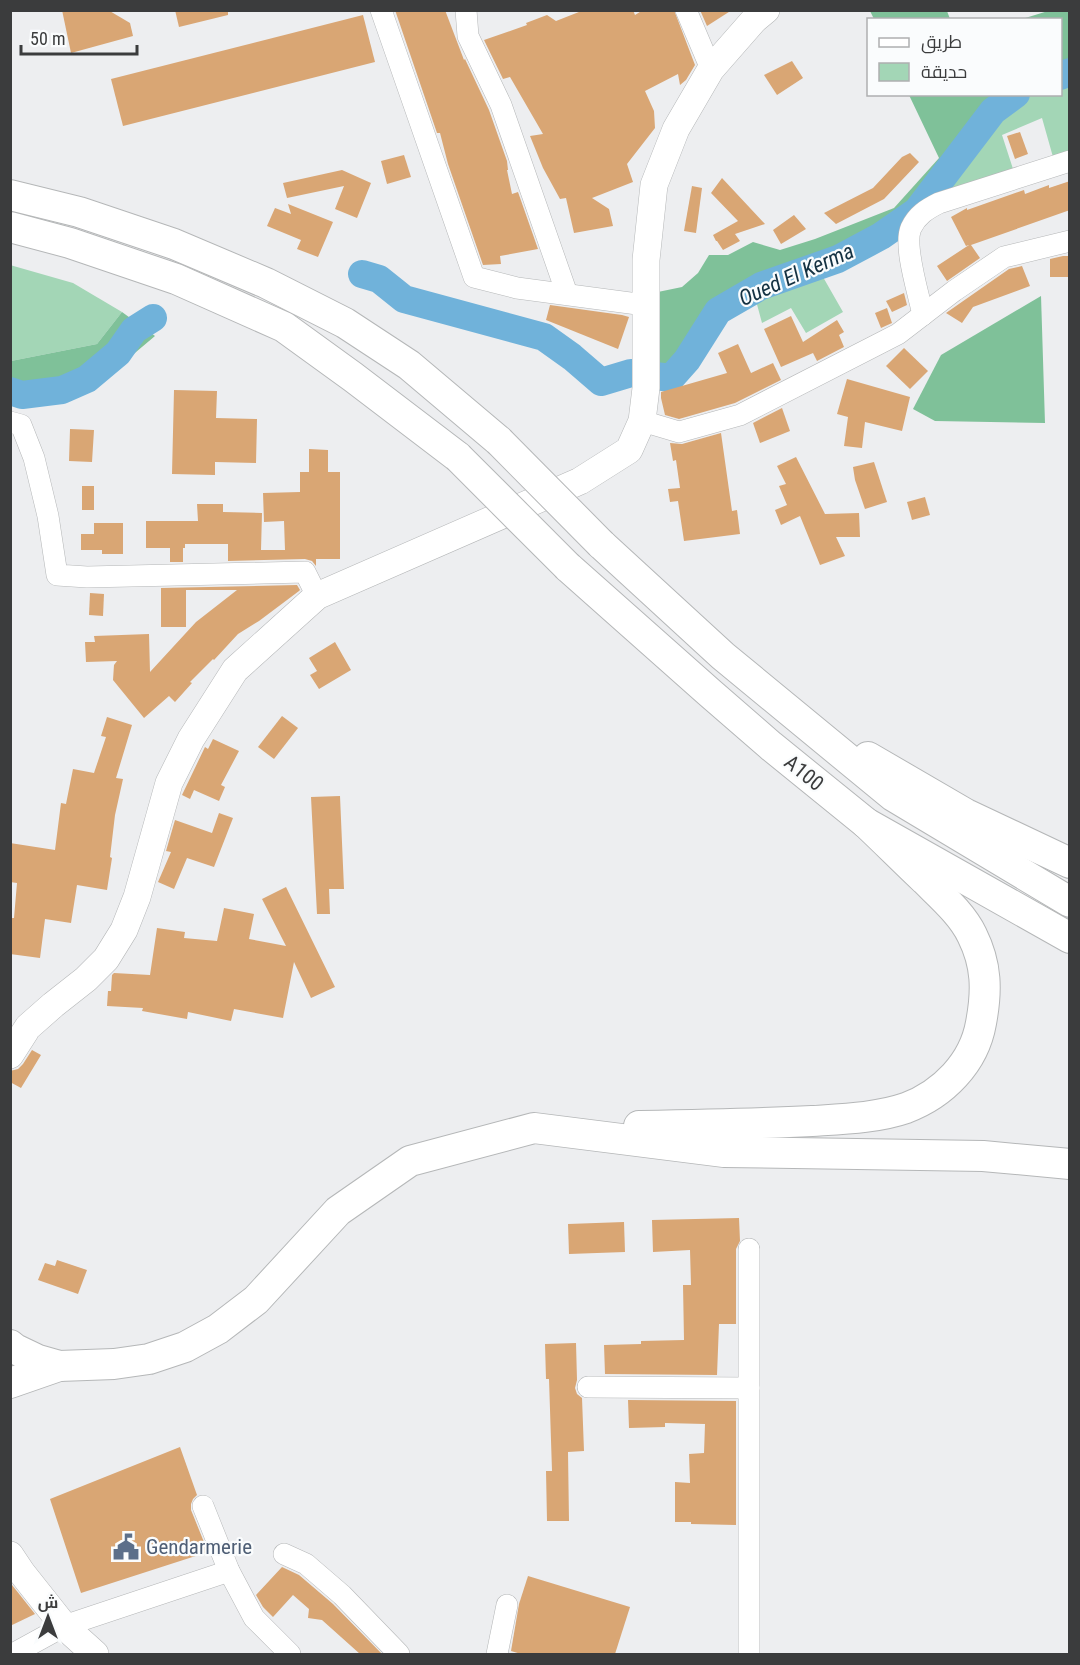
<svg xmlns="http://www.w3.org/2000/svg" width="1080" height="1665" font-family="'Roboto Condensed',Cairo,sans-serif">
<rect width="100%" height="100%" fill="#edeef0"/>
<!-- green -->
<g fill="#a3d6b6">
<path d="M1069,78V151L1053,157L1042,118L1002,135L1014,172L931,202C951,176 998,103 1028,95C1037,92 1050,95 1060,94L1061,81Z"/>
<polygon points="10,265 73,283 122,312 97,344 11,361"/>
<polygon points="819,270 843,312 806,333 791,308 762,323 755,297 768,290"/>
</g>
<!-- forest -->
<g fill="#7fc199">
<polygon points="870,11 947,11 950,19 874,19"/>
<polygon points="1048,11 1069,11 1069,72 1061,76 1060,20 1022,19"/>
<polygon points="909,95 1016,95 993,111 917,211 831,254 753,282 701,317 685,351 668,369 657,372 653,293 682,287 698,273 709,255 728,255 753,242 780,250 815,239 894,208 939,158"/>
<polygon points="1041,296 1045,423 935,421 913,409 941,355"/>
<polygon points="122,312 155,336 104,379 42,403 11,401 11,361 97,344"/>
</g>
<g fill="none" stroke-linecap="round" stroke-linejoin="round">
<!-- river -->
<g stroke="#70b2da" stroke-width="28">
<polyline points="1060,76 1070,72"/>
<polyline points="362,274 379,279 404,299 544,337 572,357 601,382 631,373 671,378 687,360 718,311 761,286 838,259 881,236 917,211 993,111 1016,94"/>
<polyline points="10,391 22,395 62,390 87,379 118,353 134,330 153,318"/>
</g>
</g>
<!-- building -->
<g fill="#d9a674">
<polygon points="62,10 108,10 130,23 133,36 71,53"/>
<polygon points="175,10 228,10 228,15 179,27"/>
<polygon points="395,10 445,10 464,60 465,59 489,110 507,161 508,170 507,170 512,194 518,192 538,249 500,256 501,264 483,265 448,164 440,133 437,133"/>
<polygon points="584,10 633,10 635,15 643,10 674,10 695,65 686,80 680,85 678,74 645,91 654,111 655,128 627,164 633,182 592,198 609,209 613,226 574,233 566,198 560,199 543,168 530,136 543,134 510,77 503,79 484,40 527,25 526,23 547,15 556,21"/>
<polygon points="700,10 732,10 707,26"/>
<polygon points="363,15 375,62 123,126 111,79"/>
<polygon points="792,61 803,78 777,95 764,75"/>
<polygon points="1020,132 1028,154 1015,159 1007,136"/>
<polygon points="910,153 919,162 884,199 836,224 824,213 873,188 902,157"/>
<polygon points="404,155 411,177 387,184 381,161"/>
<polygon points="342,170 371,183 357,218 335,209 344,186 287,198 283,183"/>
<polygon points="722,178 765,224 735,234 740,241 723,250 717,241 716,241 713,235 738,221 711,193"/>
<polygon points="1070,181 1070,210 971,245 980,258 947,281 937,266 969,245 966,246 951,217 967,208 967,210 1024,190 1025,194 1049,185 1049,188"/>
<polygon points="692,186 702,188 696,233 684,231"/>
<polygon points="288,204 333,222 318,257 297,249 301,240 267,226 275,208 291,214"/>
<polygon points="794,215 806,229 781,244 773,230"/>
<polygon points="1063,256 1070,256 1070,277 1050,277 1050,259"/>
<polygon points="1022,266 1030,286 973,307 962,323 946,313 1009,269"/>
<polygon points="904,293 907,305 892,312 886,301"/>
<polygon points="550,305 622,315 629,317 618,349 546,320"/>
<polygon points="887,308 892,323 881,328 875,313"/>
<polygon points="791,316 803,342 837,320 844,332 839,335 844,347 817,361 813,353 781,367 764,329"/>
<polygon points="738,344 751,373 773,363 781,380 735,403 679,419 665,415 661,398 661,392 727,373 718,353"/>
<polygon points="904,348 928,371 910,389 886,366"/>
<polygon points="847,379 910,397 902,431 865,422 862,448 844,446 848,417 837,414"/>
<polygon points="174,390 217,391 216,418 257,419 256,463 215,462 215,475 172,474"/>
<polygon points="782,408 790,431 760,443 753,423"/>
<polygon points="70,429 94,430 92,462 69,461"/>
<polygon points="721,433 732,511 737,510 740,534 684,541 678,501 670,502 668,489 680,488 676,460 673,461 670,443 682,444"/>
<polygon points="309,449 328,450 328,472 340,472 340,559 316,559 316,566 312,561 305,559 228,561 228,544 185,544 185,548 183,548 183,562 170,562 170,548 146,548 146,521 198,521 197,504 223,504 223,512 262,513 261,550 285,550 284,521 264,522 263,493 300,492 300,472 309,472"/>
<polygon points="796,457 825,514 859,513 860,537 836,537 845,556 820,565 800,516 781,525 775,510 787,505 779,486 786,484 777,466"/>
<polygon points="874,462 887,502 865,509 855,480 853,467"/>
<rect x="82" y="486" width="12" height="24"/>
<polygon points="925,497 930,515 912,520 907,502"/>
<polygon points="94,523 123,523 123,554 102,554 102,550 81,550 81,534 94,534"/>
<polygon points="297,585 300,590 299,591 259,621 238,634 214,660 213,659 190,682 192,683 175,702 169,696 144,718 113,680 114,665 117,661 86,662 85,642 95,642 94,636 149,634 150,672 196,622 237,590 186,590 186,627 161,627 161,588"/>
<polygon points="90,593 104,594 103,616 89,615"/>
<polygon points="335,642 351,670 319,689 310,675 317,671 309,658"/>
<polygon points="282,716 298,728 274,759 258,747"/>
<polygon points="107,717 132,725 116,778 123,779 115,815 110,857 112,858 107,890 77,885 71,923 45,919 40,958 10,954 10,926 11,918 14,918 17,883 10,882 10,843 55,850 61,803 66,804 73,769 94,773 106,737 101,736"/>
<polygon points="213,739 239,751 221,785 225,787 219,801 194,790 190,799 182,795 205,747 208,749"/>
<polygon points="340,796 344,889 329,889 330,914 317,914 311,797"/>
<polygon points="219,813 233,818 214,867 187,858 174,889 158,882 171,852 166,851 175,820 212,833"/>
<polygon points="286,887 335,987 311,998 294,962 283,1018 234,1009 231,1021 188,1012 187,1019 142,1011 143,1008 107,1006 108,991 111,991 112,975 114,973 150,975 157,928 185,932 184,938 217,941 224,908 254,914 249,939 286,946 262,899"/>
<polygon points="32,1050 41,1055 21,1088 10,1082 10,1071 18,1069 23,1064"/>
<polygon points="739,1218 740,1241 736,1249 736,1324 719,1324 717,1375 605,1374 604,1345 641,1344 641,1341 684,1340 683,1285 691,1285 690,1250 653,1252 652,1220"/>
<polygon points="624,1222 625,1252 569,1254 568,1224"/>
<polygon points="57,1260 87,1270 78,1294 38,1280 45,1263 55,1266"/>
<polygon points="576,1343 577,1380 575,1388 577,1394 582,1398 584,1451 568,1452 569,1521 547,1521 546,1471 552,1471 549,1379 546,1379 545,1344"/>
<polygon points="628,1400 736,1401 736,1525 691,1524 691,1522 675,1522 675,1482 690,1483 689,1454 704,1453 705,1424 665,1423 665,1427 629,1428"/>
<polygon points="180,1447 197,1495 193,1499 191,1504 191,1510 208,1552 81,1593 50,1499"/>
<polygon points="282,1567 299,1575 333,1604 382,1654 360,1654 322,1620 308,1618 309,1609 293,1595 273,1617 263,1607 256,1595"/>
<polygon points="528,1576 630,1607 615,1654 521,1654 511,1651 519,1604"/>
<polygon points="12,1585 35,1614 10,1626 10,1586"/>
</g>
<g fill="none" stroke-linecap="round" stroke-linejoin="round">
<!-- minor casing -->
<g stroke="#b5b7b8" stroke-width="22">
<g id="minor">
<polyline points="381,10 474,277 517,288 645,305"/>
<polyline points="466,10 468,36 501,105 567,294"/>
<polyline points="686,10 711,69"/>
<path d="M923,315C919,295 903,246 911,228C917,215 927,209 939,203L1070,161"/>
<polyline points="642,421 679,432 740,415 898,334 954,291 1004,257 1070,241"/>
<polyline points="10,422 21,425 34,458 48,516 57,575 87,577 305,572 317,596"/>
<polyline points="749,1249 749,1654"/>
<polyline points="588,1387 749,1388"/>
<polyline points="203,1506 229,1571 254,1618 290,1654"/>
<polyline points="284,1554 306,1564 342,1595 399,1654"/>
<polyline points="13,1654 64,1626 229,1571"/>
<polyline points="497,1654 507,1605"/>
</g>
</g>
<!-- major casing -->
<g stroke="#b5b7b8" stroke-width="28">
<g id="major">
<polyline points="10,1055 28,1027 53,1005 86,979 106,959 124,930 137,897 169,783 191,739 235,670 317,596 580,481 629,450 642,421 646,388 646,260 654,185 676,129 711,69 754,20 766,10"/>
<polyline points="10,1555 22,1573 64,1626 95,1654"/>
</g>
</g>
<!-- highway casing -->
<g stroke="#b5b7b8" stroke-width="32">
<g id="highway">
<polyline points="10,195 79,212 174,244 266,283 345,323 409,365 499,441"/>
<polyline points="10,227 70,243 176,279 284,327 353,377 458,457"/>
<polyline points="601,544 723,656 893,796 1070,902"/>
<polyline points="568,567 710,693 771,746 866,823 1070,938"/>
<polyline points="868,757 966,814 1070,863"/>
<path d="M639,1126C696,1125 754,1124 812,1121C843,1119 877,1118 906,1108C943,1094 974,1063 981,1023C987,991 987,965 972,935C962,914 941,896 925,880C905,861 886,842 866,823"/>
<polyline points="10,1345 15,1349 38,1360 59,1366 114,1364 149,1359 185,1347 218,1329 256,1300 338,1211 410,1161 534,1128 724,1152 983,1156 1070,1164"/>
<polyline points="10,1383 59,1366"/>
</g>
</g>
<!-- minor -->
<use href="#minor" stroke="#fff" stroke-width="21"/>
<!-- major -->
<use href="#major" stroke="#fff" stroke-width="27"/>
<!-- highway -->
<use href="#highway" stroke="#fff" stroke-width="30"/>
<!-- highway-bridge casing -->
<g stroke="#b5b7b8" stroke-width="32" stroke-linecap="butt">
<g id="highway-bridge">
<polyline points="499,441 601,544"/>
<polyline points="458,457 568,567"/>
</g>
</g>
<!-- highway-bridge -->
<use href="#highway-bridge" stroke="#fff" stroke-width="30"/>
</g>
<!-- icons -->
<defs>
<g id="civic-bare" transform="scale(2.07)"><path d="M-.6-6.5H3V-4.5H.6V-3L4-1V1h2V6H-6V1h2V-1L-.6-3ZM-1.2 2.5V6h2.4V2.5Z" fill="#5c6f8a" stroke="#fafcfd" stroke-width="2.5" paint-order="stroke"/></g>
</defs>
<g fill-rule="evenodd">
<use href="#civic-bare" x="126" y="1547"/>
</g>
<g text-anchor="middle" stroke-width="4.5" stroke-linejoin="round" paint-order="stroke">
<!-- street labels -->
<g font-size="21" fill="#3b3c3d" stroke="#fafcfd">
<text transform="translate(804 773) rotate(39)" y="7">A100</text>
</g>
<!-- service labels -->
<g font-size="21" fill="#4e5e75" stroke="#fafcfd" text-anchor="start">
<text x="146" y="1554">Gendarmerie</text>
</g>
<!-- water labels -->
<g font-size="22" font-style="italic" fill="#133142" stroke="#fafcfd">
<text transform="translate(796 274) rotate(-24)" y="8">Oued El Kerma</text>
</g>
</g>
<!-- border -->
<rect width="1080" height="1665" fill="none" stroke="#3b3c3d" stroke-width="24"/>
<!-- legend -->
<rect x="867" y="18" width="195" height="78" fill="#fafcfd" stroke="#aeafb0" stroke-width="1.5"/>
<rect x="879" y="38" width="30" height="9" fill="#ffffff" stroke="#aeafb0" stroke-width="1.5"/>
<text x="921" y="48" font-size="18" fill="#3b3c3d">طريق</text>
<rect x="879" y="63" width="30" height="18" fill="#a3d6b6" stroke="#aeafb0" stroke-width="1.5"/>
<text x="921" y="78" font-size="18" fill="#3b3c3d">حديقة</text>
<!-- north arrow -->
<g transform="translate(48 1617)" stroke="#fafcfd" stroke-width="4.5" paint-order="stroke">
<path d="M0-4.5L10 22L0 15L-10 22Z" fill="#3b3c3d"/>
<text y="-9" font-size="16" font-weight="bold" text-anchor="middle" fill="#3b3c3d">ش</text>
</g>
<!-- scale -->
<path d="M21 45v9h116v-9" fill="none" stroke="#3b3c3d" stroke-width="3"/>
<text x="30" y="45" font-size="18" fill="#3b3c3d" stroke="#fafcfd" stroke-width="4.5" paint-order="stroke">50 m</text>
</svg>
